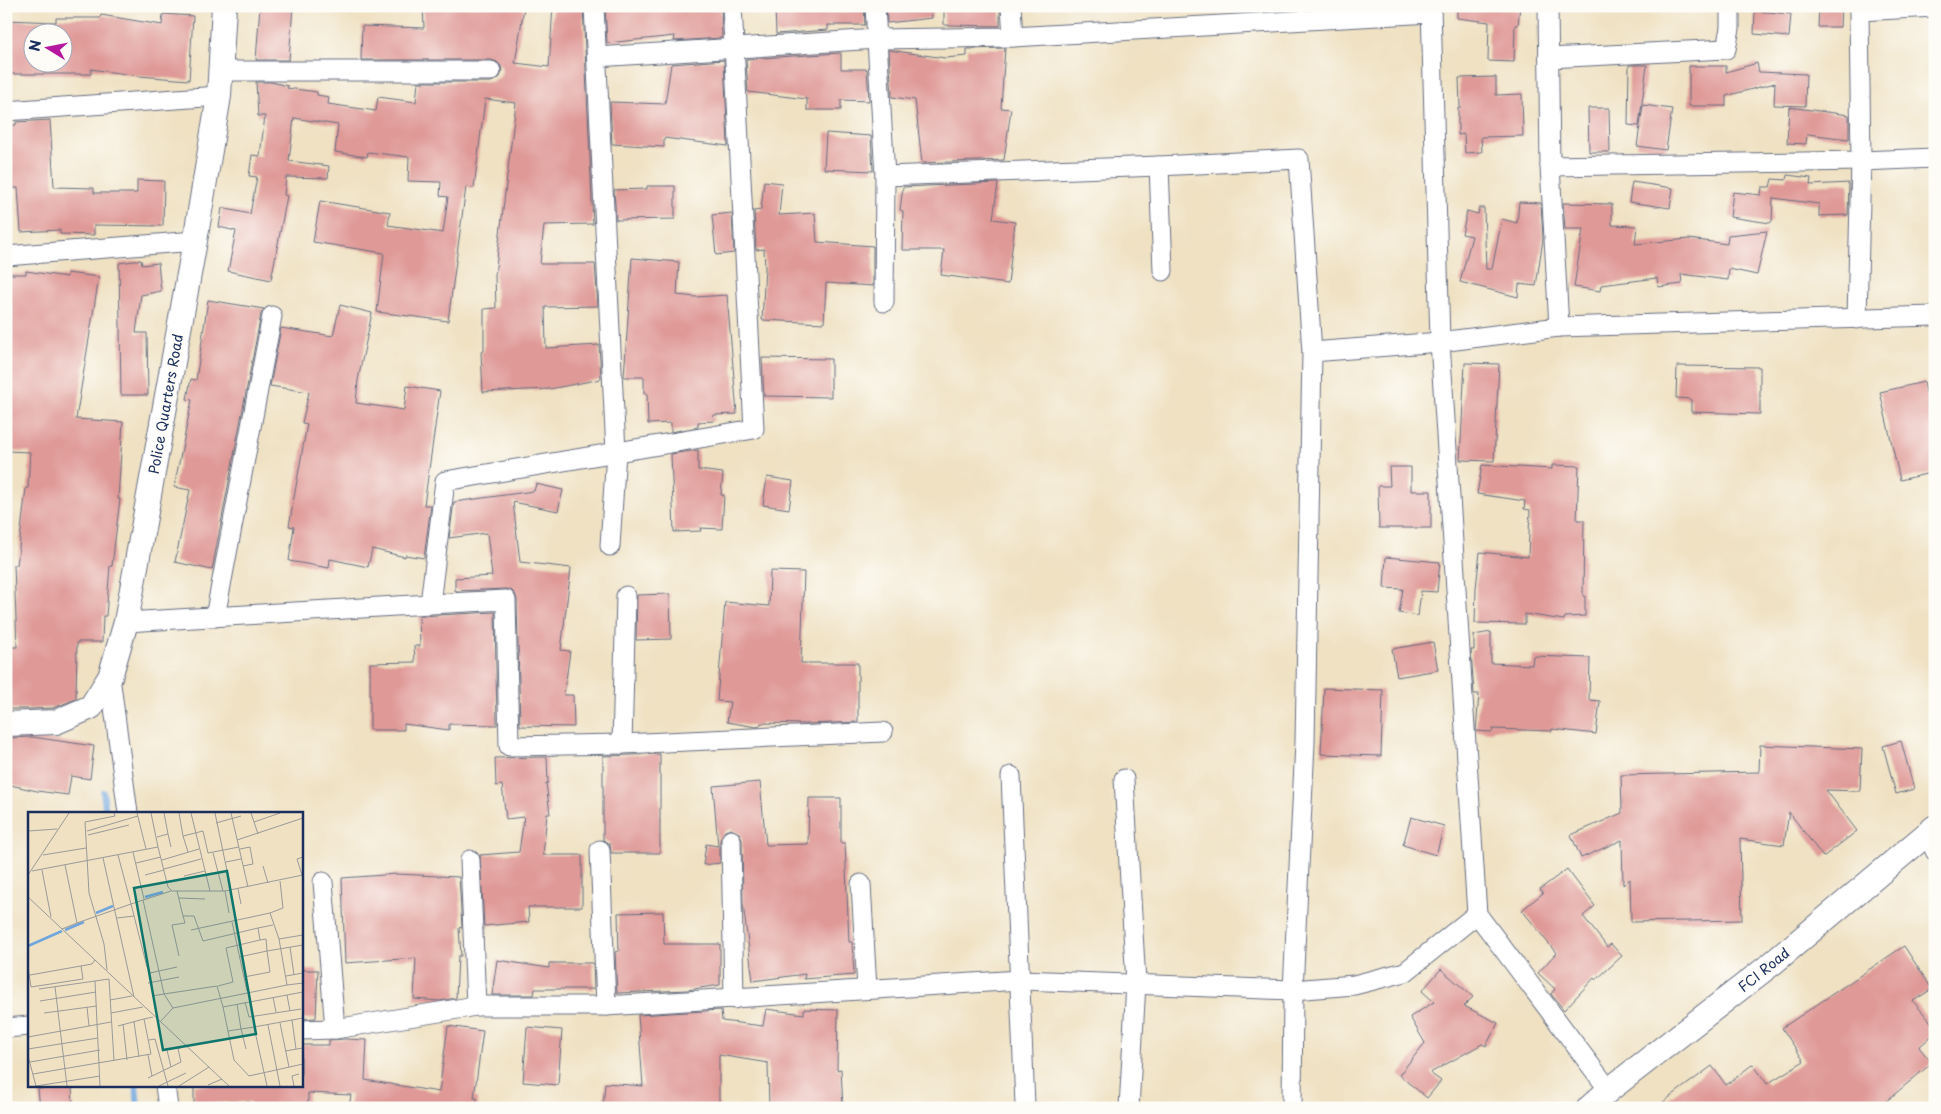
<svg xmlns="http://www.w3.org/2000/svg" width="1941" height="1114" font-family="'Playpen Sans',sans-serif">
<rect width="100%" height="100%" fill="#fdfcf7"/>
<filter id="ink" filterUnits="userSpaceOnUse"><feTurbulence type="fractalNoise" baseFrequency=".02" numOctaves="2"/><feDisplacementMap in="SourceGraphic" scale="10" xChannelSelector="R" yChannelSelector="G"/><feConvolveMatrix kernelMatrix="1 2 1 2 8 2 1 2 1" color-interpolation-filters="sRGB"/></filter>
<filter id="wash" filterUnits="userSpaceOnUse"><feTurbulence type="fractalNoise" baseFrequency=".0096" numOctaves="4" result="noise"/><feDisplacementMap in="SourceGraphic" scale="20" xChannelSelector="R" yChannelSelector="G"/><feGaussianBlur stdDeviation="1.12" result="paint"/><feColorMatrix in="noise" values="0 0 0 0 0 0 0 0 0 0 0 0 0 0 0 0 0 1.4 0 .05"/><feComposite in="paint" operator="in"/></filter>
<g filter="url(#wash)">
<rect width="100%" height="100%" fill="#efe1c2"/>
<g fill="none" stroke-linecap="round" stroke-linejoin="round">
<!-- stream -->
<g stroke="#70a6dd" stroke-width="6">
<polyline points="103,792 106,813"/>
<polyline points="136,1085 138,1108"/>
</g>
</g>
<g id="blocks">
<!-- building -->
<g fill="#df9996" fill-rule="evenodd">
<polygon points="260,6 293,6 289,60 256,60"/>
<polygon points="423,6 513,6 524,8 515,63 549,67 553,6 583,6 593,224 544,225 540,264 595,264 598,306 545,307 546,348 599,345 601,379 550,389 483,392 481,352 484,351 484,309 496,308 495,275 516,103 485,99 474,188 466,187 448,321 377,312 384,253 313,242 320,201 390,212 388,225 443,233 448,197 440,196 441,182 408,181 409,157 368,152 367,157 335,152 338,125 294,118 289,161 329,166 328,178 286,177 284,195 287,196 271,280 228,271 236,231 219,227 222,208 250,214 257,177 249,176 252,155 260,156 265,116 258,116 256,82 271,82 288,86 287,88 317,92 317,95 329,97 328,104 376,111 378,97 416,102 418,82 491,82 500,77 502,71 501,66 497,62 491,60 361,60 362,26 424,28"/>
<polygon points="605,6 721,6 722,38 674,41 675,36 607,43"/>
<polygon points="775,6 864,6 865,25 828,25 828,30 776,34"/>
<polygon points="886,6 931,6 932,18 887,23"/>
<polygon points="944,6 1000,6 1000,26 944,25"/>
<polygon points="1457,6 1520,6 1518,25 1515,25 1514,62 1488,61 1489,22 1457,18"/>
<polygon points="1819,6 1841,6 1840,27 1818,27"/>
<polygon points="1755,11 1791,14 1789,37 1754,34"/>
<path d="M163,14L193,16L189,80L139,76L91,69V74H6V20L56,22V18H100L101,15L162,25ZM32,32H62V62H32Z"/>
<polygon points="1005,48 1001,108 1011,109 1004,160 922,163 915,100 892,97 889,50 945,58 967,56 967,49"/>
<polygon points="841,53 841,69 867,69 869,101 841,100 841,110 807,110 807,99 748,92 746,59"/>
<polygon points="724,60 728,146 664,138 664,147 612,144 610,102 665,104 671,64"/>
<polygon points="1757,63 1759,72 1806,74 1805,106 1774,105 1775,83 1726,96 1726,106 1689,106 1689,66 1726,66 1726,72"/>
<polygon points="1629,65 1647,65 1639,126 1628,125"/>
<polygon points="1496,77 1496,95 1522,94 1523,136 1481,137 1482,152 1465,153 1464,134 1458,135 1458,108 1460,108 1459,78"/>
<polygon points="1643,105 1672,109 1666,150 1637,146"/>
<polygon points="1789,107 1849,115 1849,139 1807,134 1806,144 1787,143"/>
<polygon points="1588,108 1609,108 1610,152 1589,152"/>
<polygon points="50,120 54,187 94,188 94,193 137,193 137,180 164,181 163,226 94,225 94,235 60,234 60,230 21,232 18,188 6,188 6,125 16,125 16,122"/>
<polygon points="826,133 871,136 873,171 824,169"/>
<polygon points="1787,175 1811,178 1810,185 1849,183 1848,215 1819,216 1819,204 1773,198 1772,221 1770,223 1730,217 1733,192 1761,195 1762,187 1770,187 1772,179 1786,180"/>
<polygon points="764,181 782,183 779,215 815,213 817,242 873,246 873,286 826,283 824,323 762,320 765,268 764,249 756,250 754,211 761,210"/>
<polygon points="1632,182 1673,188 1670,208 1629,202"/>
<polygon points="998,183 993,219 1015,222 1008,284 941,275 944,250 902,250 903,211 900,210 903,187"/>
<polygon points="647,186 675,186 675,219 616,220 614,190 647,189"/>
<polygon points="1519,202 1541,203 1543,239 1536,286 1519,284 1518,297 1460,282 1472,236 1462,234 1467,211 1478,214 1479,208 1484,208 1486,269 1492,269 1502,219 1517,223"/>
<polygon points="1563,203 1612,204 1612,225 1637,226 1635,244 1689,239 1727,244 1728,235 1767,231 1757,275 1729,269 1728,280 1681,274 1682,284 1658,287 1657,278 1601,285 1600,291 1574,287 1583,229 1565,229"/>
<polygon points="732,213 734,253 716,255 712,215"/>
<polygon points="632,258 679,262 677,295 696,297 727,295 737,414 713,415 714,421 698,422 698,427 671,432 671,423 648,424 647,393 644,393 644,377 624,377"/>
<polygon points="141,260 142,265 158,263 161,291 141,295 136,333 147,333 148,395 121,395 119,263"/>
<polygon points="26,271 67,277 67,273 99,277 76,419 123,422 118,499 120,499 112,566 110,566 106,616 103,616 102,642 77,642 76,699 53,708 31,709 6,709 6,647 17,647 14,565 17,565 26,488 28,488 30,452 6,451 6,274 26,274"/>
<polygon points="208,300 264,309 261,314 212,570 175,562 190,490 174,487 192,400 187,399 191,379 196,380"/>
<polygon points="340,305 372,313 358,380 356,403 404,410 407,386 440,391 424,505 431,505 424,558 405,555 405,557 372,549 368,567 330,559 329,568 289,561 294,527 289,526 307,424 302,423 309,392 270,386 281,328 333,336"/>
<polygon points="762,358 831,359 831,397 764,396"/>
<polygon points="1465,363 1499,364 1494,461 1460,460"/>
<polygon points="1677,366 1760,367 1760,414 1691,412 1691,399 1676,398"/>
<polygon points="1924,382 1935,431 1935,472 1900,480 1880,392"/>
<polygon points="698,450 698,470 723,473 721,495 724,495 722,529 700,528 701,531 674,532 671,454"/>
<polygon points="1482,465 1552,469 1552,465 1579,466 1577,520 1584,520 1583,596 1585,596 1585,616 1565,617 1564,620 1525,614 1525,624 1475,623 1476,588 1480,552 1528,557 1530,510 1524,509 1525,501 1477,494"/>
<polygon points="1389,467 1411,467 1411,491 1431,491 1431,528 1379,528 1378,486 1390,486"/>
<polygon points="767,477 793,481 789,509 763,505"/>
<polygon points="536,484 563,490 558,511 513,502 520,562 571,568 561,650 570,651 564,695 573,695 574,727 520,726 517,600 515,594 511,590 505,589 455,591 455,578 492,576 487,533 449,538 454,502 534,491"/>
<polygon points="1386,557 1440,562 1437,592 1421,591 1418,616 1399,613 1403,589 1384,588"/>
<polygon points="770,571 804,572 801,663 858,663 858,722 805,724 761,723 760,726 756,727 727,722 730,702 717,701 725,602 769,606"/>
<polygon points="670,594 671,639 636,640 637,595"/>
<polygon points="495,612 497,725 449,724 449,730 404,724 404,730 370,730 370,663 415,662 414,646 420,646 419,616"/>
<polygon points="1491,632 1491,663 1532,665 1533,656 1590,658 1589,700 1600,701 1596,734 1552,729 1552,731 1493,729 1492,732 1476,731 1479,694 1474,694 1471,650 1474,650 1474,635"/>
<polygon points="1433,642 1438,670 1397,677 1392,649"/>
<polygon points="1324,688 1383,690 1381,756 1321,754"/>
<polygon points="32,737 94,746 90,779 71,776 68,795 37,791 6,784 6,752 9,738"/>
<polygon points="1901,741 1914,789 1896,794 1883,746"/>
<polygon points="1760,745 1862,749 1860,791 1826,790 1857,831 1823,857 1789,812 1784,845 1740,839 1742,920 1631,922 1630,879 1623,885 1622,840 1581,858 1571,835 1622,813 1621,775 1759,772"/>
<polygon points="660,754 660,853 611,853 610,844 603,840 603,756"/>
<polygon points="547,757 548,783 546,783 550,814 547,814 543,855 582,855 582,907 528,907 529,922 484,926 480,855 519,852 524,817 506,819 502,785 496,786 495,758"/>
<polygon points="760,782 766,845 808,844 809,798 841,798 841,843 845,843 849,942 852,942 854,975 804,979 805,974 753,981 743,904 742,840 740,834 731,829 725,831 720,840 720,863 703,865 706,844 718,846 713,786"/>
<polygon points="1411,817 1444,826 1436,855 1403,845"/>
<polygon points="1567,869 1595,906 1583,916 1607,947 1611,944 1622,956 1596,980 1594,978 1564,1010 1551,994 1555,989 1538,973 1556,953 1522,910 1543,893 1540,889"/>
<polygon points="397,874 459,877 462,927 459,928 461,956 458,956 456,998 440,1001 414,999 416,958 345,963 342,878"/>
<polygon points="663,912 664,944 720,944 720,985 687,990 617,993 615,952 619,951 618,913"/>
<polygon points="1904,946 1932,989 1913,1001 1935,1027 1935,1033 1919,1047 1932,1063 1878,1108 1655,1108 1712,1066 1726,1085 1753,1064 1767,1084 1804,1061 1782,1028"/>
<polygon points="497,960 549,968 549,963 593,963 594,989 535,989 534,995 492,995"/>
<polygon points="1441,969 1473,997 1464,1006 1498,1023 1486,1046 1482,1044 1430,1073 1441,1081 1427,1098 1399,1075 1425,1043 1410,1017 1434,1002 1422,991"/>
<polygon points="301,970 318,970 316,1018 301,1019"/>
<polygon points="766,1009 804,1014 804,1009 838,1010 837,1070 841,1069 843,1108 769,1108 768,1063 719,1055 719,1108 603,1108 605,1083 643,1086 638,1015 721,1010 722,1021 763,1026"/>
<polygon points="448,1026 483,1031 474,1098 477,1098 477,1108 349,1108 351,1095 308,1093 308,1108 250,1108 250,1102 194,1104 194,1085 301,1085 301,1045 329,1045 329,1040 345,1039 367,1040 365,1080 439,1092"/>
<polygon points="527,1027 562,1030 558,1085 523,1082"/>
<polygon points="72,1086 73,1108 40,1108 38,1089"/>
</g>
</g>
</g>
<g filter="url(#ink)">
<use href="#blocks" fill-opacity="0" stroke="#656d81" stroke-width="1"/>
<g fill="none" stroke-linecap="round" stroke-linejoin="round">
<!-- minor casing -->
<g stroke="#656d81" stroke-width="21">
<g id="minor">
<polyline points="594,6 616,452 610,546"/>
<polyline points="875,6 885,176 1159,166 1299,159 1312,352"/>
<polyline points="1011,6 1013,37"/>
<polyline points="1431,6 1440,342 1477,914 1609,1090"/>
<polyline points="1548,6 1550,166 1559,327 1935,316"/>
<polyline points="1859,6 1859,11 1935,7"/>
<polyline points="597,57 877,39 1013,37 1431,13"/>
<polyline points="1549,58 1726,49 1730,28 1730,6"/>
<polyline points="222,71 491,71"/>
<polyline points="6,111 219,96"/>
<polyline points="1159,166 1163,271"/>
<polyline points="1550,166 1861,161 1859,11"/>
<polyline points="6,256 195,241"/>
<polyline points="884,302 885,176"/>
<polyline points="1857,319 1861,161 1935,158"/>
<polyline points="430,604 506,600 509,746 622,744 883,732"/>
<polyline points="215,617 272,316"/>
<polyline points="126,622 430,604 445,481 754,429 732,6"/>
<polyline points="110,677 128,813"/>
<polyline points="622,744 626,596"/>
<polyline points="1011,776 1025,1105"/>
<polyline points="1124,779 1136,983 1129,1108"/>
<polyline points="1928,831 1935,851"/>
<polyline points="731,840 734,999"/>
<polyline points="600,850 606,1006"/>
<polyline points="470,860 476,1006"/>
<polyline points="323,882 335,1029"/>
<polyline points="861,884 867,989"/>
<polyline points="1477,914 1405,972 1354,985 1293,990 1305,743 1312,352 1440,342 1559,327"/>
<polyline points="6,1028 29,1026"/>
<polyline points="301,1030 335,1029 476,1006 606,1006 1020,980 1293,990 1292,1108"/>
<polyline points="165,1085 168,1108"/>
</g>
</g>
<!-- tertiary casing -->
<g stroke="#656d81" stroke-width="26">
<g id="tertiary">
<polyline points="6,724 56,722 91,707 110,677 126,622 195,241 219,96 224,6"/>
<polyline points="1589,1108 1609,1090 1774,962 1935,827"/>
</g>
</g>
<!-- minor -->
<use href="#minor" stroke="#fff" stroke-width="19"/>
<!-- tertiary -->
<use href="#tertiary" stroke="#fff" stroke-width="24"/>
</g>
</g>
<g text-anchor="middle" stroke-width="4" stroke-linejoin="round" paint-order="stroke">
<!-- street labels -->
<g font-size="14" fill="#1b2f5e" stroke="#fdfcf7">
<text transform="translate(166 404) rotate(-80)" y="5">Police Quarters Road</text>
<text transform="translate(1764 970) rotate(-39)" y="5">FCI Road</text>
</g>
</g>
<!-- overview -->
<g transform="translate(28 812)">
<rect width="275" height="275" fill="#efe1c2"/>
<path fill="none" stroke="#70a6dd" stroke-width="2.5" d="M117,85L135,80M68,101L85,94M37,118L56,110M0,134L34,119"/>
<path fill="none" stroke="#9a9a9a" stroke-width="1" d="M109,1L118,37M123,1L130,35M136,1L140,22M151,1L155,24L175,19L180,41L211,35M163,1L182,79M187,1L203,78M203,1L220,75M223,1L230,22M226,10L252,1M188,11L213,4M0,19L29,17M59,19L110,4M60,23L101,13M155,24L160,40M129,25L140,22L143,35M209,28L275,6M212,37L222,35L225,52L215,54M105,40L116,87M185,41L195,79M15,43L58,36M75,46L106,185M134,48L171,37M198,50L213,47M108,51L133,45M235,54L240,71M136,57L173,47M14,58L23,105M4,59L130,35L140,75L144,79H197L275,63M0,63L41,1M117,63L136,58M274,63L269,47L275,45M156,64L177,59M210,77L213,92M149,79L155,104H166L175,129L230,116L232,128L238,127L239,139L275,133M197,79L201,101M0,85L201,274M151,86L177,87M115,88L136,182L124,184M242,101L255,96L252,69M89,106L106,104M204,110L219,179M49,111L103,92L90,43M230,116L245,113M34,117L49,111L37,53M163,118L242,101L251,127M275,123L251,127L259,173L275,171M262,135L266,163M151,144L144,113L157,111L155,104M211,145L239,139L242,160L216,165M0,155L3,175L55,167L53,154M119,155L103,92L143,79M79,158L76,132L61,81L57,10L87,4L86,1M122,161L149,155M2,163L64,152L67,148M258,164L275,161M81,167L86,249M67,169L72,274M120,171L151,165M190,174L205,170L198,136L232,128M27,175L39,274M11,177L81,167M275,180L195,195L206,248L221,264L275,252M259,183L262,199M245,185L248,200M82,188L104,184M12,189L68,180M217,190L221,205L273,197M209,192L213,217L226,215M59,195L61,214M145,196L136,182L189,174L195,195M16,201L69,194M83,201L115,195M264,208L268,237M106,210L111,245M132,210L145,196L259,173M252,211L261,255M95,212L99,248M240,213L252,274M90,214L116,207M200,219L213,217L218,237M0,225L83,210M121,228L127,227L140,274M0,237L70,226M139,238L143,255M257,239L275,236M120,243L124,264M0,244L8,274M2,250L72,238M5,262L123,242L116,207L125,205M120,266L153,250L150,237L158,233M180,273L194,267M8,274L72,264M131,274L158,261M151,274L181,255M239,274L226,215L275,206M266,274L264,264L271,262"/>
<path fill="#0f766e" fill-opacity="0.15" stroke="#0f766e" stroke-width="2.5" d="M199,59L228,222L135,238L106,76Z"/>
<rect width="275" height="275" fill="none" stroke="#1b2f5e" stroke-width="2.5"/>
</g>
<!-- margin -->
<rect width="1941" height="1114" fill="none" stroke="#fdfcf7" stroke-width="25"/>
<!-- north arrow -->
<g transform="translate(48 48) rotate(280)"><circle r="24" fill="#fdfcf7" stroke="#a3aaba"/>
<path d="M0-4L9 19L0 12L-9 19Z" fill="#b5179e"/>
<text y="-8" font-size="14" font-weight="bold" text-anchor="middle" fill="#1b2f5e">N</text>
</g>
</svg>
